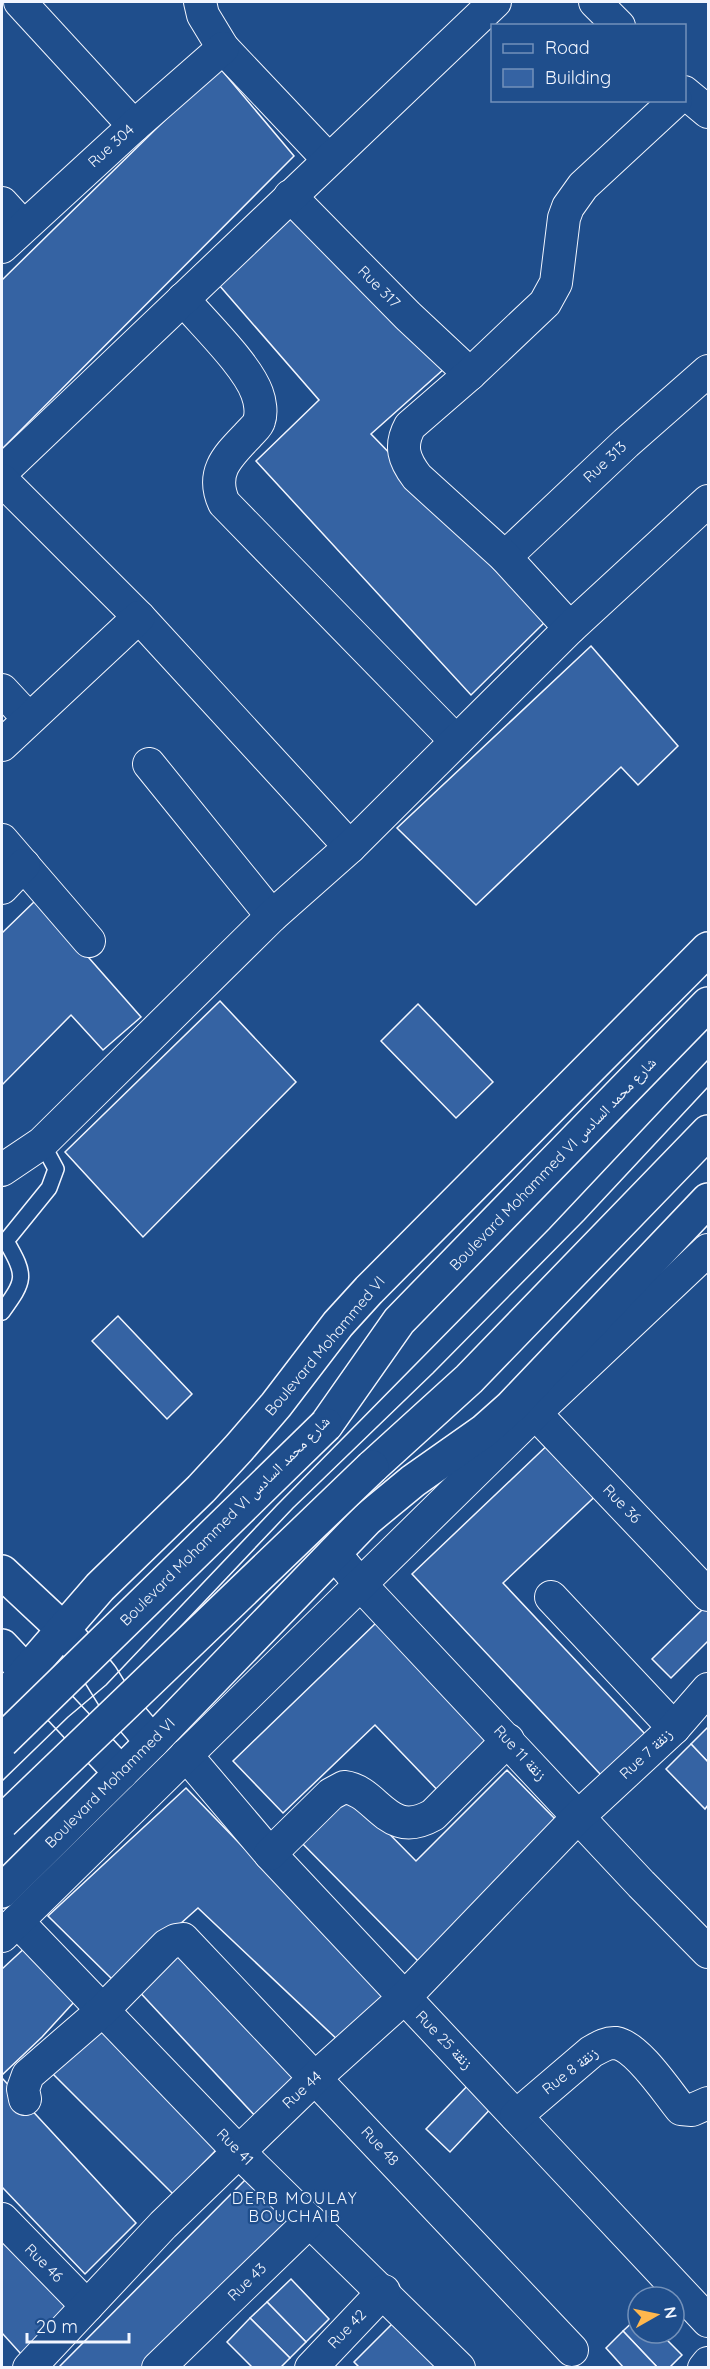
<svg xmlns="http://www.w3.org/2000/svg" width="710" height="2369" font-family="Quicksand,'Noto Naskh Arabic',sans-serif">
<rect width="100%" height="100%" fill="#1f4e8c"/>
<!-- building -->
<g fill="#3563a3" stroke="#f2f6ff" stroke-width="1.5">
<polygon points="219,67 294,156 2,449 2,280"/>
<polygon points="292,217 445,368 371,434 549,618 471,695 256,461 319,400 219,285"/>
<polygon points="591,646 678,746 638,785 621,767 476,905 397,828"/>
<polygon points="37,899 141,1017 103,1050 71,1015 2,1085 2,933"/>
<polygon points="220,1001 296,1082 143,1237 65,1152"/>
<polygon points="418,1004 493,1082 456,1118 381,1041"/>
<polygon points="118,1316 192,1394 167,1419 92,1341"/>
<polygon points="556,1437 604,1488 503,1583 645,1734 601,1775 412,1574"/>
<polygon points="705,1607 708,1611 708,1641 671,1678 652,1659"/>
<polygon points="377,1622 498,1748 446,1799 375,1725 283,1813 233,1761"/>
<polygon points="708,1727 708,1762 691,1744"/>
<polygon points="691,1744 708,1762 708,1805 705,1809 666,1769"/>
<polygon points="507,1770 558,1822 418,1961 298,1839 347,1791 416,1861"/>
<polygon points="186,1788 387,1996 341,2043 198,1908 115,1982 48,1916"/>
<polygon points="179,1942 306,2074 257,2118 134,1986"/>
<polygon points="29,1944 75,2001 42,2037 2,2075 2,1969"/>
<polygon points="100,2024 221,2145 173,2194 52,2073"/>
<polygon points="2,2078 136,2223 85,2274 2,2187"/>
<polygon points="472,2081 496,2103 450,2152 426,2129"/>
<polygon points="251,2174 301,2222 152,2368 58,2368"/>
<polygon points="2,2233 73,2306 21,2354 2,2333"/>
<polygon points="291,2279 329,2319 306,2342 267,2302"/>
<polygon points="267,2302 306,2342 290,2358 250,2318"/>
<polygon points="403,2313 456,2368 360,2368 354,2362"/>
<polygon points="638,2317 638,2333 660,2333 682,2355 669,2368 658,2368 623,2331"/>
<polygon points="250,2318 290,2358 280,2368 253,2368 227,2342"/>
<polygon points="623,2331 658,2368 624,2368 606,2348"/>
</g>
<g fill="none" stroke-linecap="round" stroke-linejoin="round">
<!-- service casing -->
<g stroke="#f2f6ff" stroke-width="18">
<path id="service" d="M2,1312C25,1280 27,1277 6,1241L49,1188L56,1169L42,1143"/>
</g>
<!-- minor casing -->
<g stroke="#f2f6ff" stroke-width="34">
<g id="minor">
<polyline points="20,2 134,126"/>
<polyline points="200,2 203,15 223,48 328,159"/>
<polyline points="595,2 619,26"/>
<polyline points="684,92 708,112"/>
<polyline points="290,196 408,316 470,374"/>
<polyline points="2,203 23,226"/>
<polyline points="2,247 134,126 223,48"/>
<path d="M183,299C204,324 247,365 257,393C260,401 262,413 259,421C258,426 251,431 248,435C228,456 210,472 224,503L456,741"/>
<polyline points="2,472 495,2"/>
<polyline points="2,480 139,617 350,847"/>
<polyline points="505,557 626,443 708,371"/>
<path d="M570,628L505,557L417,477C404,460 399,446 410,426L470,374L545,303L556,283L564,218L568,207L583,186L676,100"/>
<polyline points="2,690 29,719"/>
<polyline points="2,745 139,617"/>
<polyline points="149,764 272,916"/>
<polyline points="2,840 89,941"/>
<polyline points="2,888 24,865"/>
<polyline points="2,1170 42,1143 272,916 350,847 570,628 708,501"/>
<polyline points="535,1413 708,1595"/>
<polyline points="334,1553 360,1584 641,1884 708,1952"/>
<polyline points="551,1597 674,1728"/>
<polyline points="186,1755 270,1854 708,2321"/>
<path d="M270,1854L331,1794L344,1787C378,1791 387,1841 433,1815L508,1740"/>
<polyline points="17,1921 238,2151 459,2368"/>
<polyline points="2,1936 535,1413 708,1250"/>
<polyline points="25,2099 23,2089 28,2075 103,2010 167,1945 176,1940 183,1939 572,2350"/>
<path d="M516,2116L591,2052C598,2048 607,2042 616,2043C638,2047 667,2092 681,2109L692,2110L708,2103"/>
<polyline points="2,2219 87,2306"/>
<polyline points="29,2368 163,2225 315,2078 404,1998 579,1816 674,1728 708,1689"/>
<polyline points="158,2368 310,2221"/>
<polyline points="311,2368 384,2291"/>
<polyline points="704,2368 708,2363"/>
</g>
</g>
<!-- primary casing -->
<g stroke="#f2f6ff" stroke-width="36">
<g id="primary">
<polyline points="2,1572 64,1630 101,1676 114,1697 152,1742"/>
<polyline points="2,1646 121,1773"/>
<polyline points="2,1700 100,1587 201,1489 239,1448 276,1405 338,1324 369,1290 708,949"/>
<polyline points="2,1891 152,1742 367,1519 413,1481 484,1431 511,1407 708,1200"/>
</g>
</g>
<!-- trunk casing -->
<g stroke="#f2f6ff" stroke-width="36">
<g id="trunk">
<polyline points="326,1425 399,1321 708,1004"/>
<polyline points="372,1467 469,1379 708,1132"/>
</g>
</g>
<!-- service -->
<use href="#service" stroke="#1f4e8c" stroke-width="15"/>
<!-- minor -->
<use href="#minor" stroke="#1f4e8c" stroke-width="32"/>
<!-- primary -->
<use href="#primary" stroke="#1f4e8c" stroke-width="33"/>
<!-- trunk -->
<use href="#trunk" stroke="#1f4e8c" stroke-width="33"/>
<!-- tram -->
<g stroke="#f2f6ff" stroke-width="1.5">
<polyline points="2,1781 68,1717 106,1685 277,1505 549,1229 708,1060"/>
<polyline points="2,1805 114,1697 293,1508 433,1373 584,1220 708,1087"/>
</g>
<!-- trunk-bridge casing -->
<g stroke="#f2f6ff" stroke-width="36" stroke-linecap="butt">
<g id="trunk-bridge">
<polyline points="2,1741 326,1425"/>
<polyline points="2,1822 372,1467"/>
</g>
</g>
<!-- trunk-bridge -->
<use href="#trunk-bridge" stroke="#1f4e8c" stroke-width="33"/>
</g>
<g text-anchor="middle" stroke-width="4.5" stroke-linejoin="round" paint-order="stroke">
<!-- street labels -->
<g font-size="15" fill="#f2f6ff" stroke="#1f4e8c">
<text transform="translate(111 146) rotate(-42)" y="5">Rue 304</text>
<text transform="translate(379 287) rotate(45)" y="5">Rue 317</text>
<text transform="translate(605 462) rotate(-43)" y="5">Rue 313</text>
<text transform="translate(553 1164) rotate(-46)" y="5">Boulevard Mohammed VI شارع محمد السادس</text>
<text transform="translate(325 1346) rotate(-50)" y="5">Boulevard Mohammed VI</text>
<text transform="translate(622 1504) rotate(46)" y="5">Rue 36</text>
<text transform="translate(225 1521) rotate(-45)" y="5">Boulevard Mohammed VI شارع محمد السادس</text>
<text transform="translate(520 1753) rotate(47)" y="5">Rue 11 زنقة</text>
<text transform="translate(646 1754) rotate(-43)" y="5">Rue 7 زنقة</text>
<text transform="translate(110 1783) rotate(-45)" y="5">Boulevard Mohammed VI</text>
<text transform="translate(444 2040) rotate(46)" y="5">Rue 25 زنقة</text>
<text transform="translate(570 2071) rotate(-38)" y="5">Rue 8 زنقة</text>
<text transform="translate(302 2090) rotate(-43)" y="5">Rue 44</text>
<text transform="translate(380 2146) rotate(47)" y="5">Rue 48</text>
<text transform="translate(235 2147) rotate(45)" y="5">Rue 41</text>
<text transform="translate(44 2263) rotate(45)" y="5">Rue 46</text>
<text transform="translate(247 2282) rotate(-44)" y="5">Rue 43</text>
<text transform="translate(347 2329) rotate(-46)" y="5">Rue 42</text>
</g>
<!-- neighbourhood labels -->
<g font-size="16" letter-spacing="1.5" fill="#f2f6ff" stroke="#1f4e8c">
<text x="295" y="2204">DERB MOULAY<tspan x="295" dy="18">BOUCHAIB</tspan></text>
</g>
</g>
<!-- border -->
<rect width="710" height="2369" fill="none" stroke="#f2f6ff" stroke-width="6"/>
<!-- legend -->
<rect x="491" y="24" width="195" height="78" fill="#1f4e8c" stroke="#7391ba" stroke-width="1.5"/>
<rect x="503" y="44" width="30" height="9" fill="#1f4e8c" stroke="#7391ba" stroke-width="1.5"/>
<text x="545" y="54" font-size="18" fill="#f2f6ff">Road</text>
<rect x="503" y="69" width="30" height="18" fill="#3563a3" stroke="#7391ba" stroke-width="1.5"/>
<text x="545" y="84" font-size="18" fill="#f2f6ff">Building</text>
<!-- north arrow -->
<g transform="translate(656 2315) rotate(81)"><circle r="28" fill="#1f4e8c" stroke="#7391ba" stroke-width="1.5"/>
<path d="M0-4.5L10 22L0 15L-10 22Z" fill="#ffb74d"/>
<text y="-9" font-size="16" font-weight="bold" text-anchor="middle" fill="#f2f6ff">N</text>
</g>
<!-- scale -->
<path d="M27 2333v9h102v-9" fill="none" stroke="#f2f6ff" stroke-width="3"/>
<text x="36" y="2333" font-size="18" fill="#f2f6ff" stroke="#1f4e8c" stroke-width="4.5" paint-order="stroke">20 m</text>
</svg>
